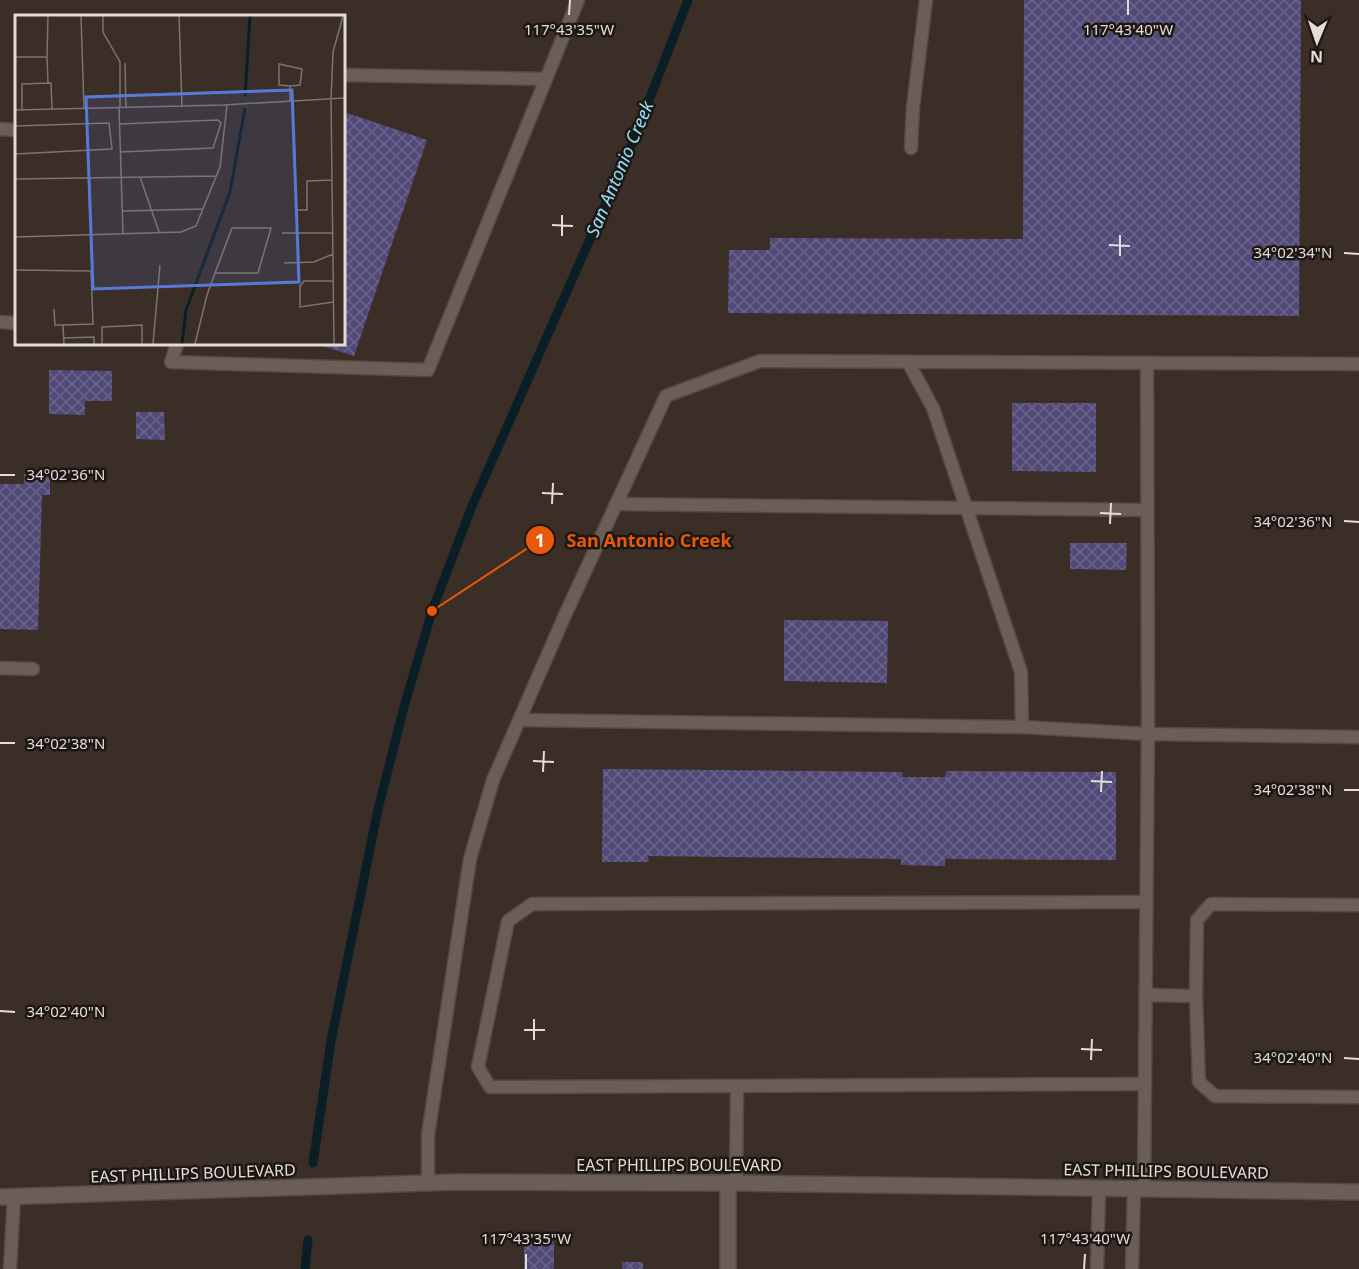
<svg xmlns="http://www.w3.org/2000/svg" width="1359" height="1269" font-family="'Noto Sans',sans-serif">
<defs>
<pattern id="building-cross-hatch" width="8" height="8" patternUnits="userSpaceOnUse" patternTransform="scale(1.5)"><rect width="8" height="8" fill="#514a78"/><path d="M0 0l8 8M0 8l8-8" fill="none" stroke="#6a648a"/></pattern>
</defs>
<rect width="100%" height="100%" fill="#3a2e27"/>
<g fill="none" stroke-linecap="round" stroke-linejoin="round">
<!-- stream -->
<g stroke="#091e25" stroke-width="9">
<polyline points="313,1163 331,1041 378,809 404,707 432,611 472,506 632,144 688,0"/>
<polyline points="305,1269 308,1240"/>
</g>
</g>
<!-- building -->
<g fill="url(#building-cross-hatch)">
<polygon points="1024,0 1301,0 1299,316 728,313 729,250 770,250 770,238 1023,239"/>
<polygon points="344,112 427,140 354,356 317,344 344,344"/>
<polygon points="49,370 112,371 112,401 85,401 85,415 49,414"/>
<polygon points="1012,403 1096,403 1096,472 1012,471"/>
<polygon points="136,412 164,412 165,440 136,439"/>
<polygon points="24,474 50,475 50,495 42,495 38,630 0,629 0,484 24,484"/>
<polygon points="1070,543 1127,543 1126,570 1070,569"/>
<polygon points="784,620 888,621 887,683 784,681"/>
<polygon points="603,769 903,772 902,777 945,777 946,771 1116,772 1116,860 945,859 945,866 901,865 901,859 648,856 649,862 602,862"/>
<rect x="524" y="1241" width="30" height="28"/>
<rect x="622" y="1262" width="21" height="7"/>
</g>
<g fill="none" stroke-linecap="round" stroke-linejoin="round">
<!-- lane casing -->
<g stroke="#544944" stroke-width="15">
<g id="lane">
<polyline points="344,75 546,79"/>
<polyline points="0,129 16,130"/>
<polyline points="911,148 913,107 926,0"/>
<polyline points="0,322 16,323"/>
<polyline points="177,344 171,362 428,370 578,0"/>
<polyline points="908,362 933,408 1021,672 1022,727"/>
<polyline points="616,504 1147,510"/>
<polyline points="0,668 33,669"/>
<polyline points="520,720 1022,727 1148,734 1359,737"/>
<polyline points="1359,905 1211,904 1197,920 1196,996 1199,1082 1215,1096 1359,1097"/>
<polyline points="1145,995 1196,996"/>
<polyline points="1145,1084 490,1087 478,1067 508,921 532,904 1146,902"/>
<polyline points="428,1183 428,1135 470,859 493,780 565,615 666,396 760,361 1359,364"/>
<polyline points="736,1183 737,1086"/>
<polyline points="1144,1189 1148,720 1147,363"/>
<polyline points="10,1269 14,1197"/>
<polyline points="1097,1269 1099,1189"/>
<polyline points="1132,1269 1134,1189"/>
</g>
</g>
<!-- street casing -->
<g stroke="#544944" stroke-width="18">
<polyline id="street" points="728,1269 728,1183"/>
</g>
<!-- secondary casing -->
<g stroke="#544944" stroke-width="18">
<polyline id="secondary" points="0,1197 456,1182 736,1183 1359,1192"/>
</g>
<!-- lane -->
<use href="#lane" stroke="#6b5e57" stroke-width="12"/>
<!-- street -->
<use href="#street" stroke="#6b5e57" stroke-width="15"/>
<!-- secondary -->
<use href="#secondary" stroke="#6b5e57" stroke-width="15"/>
</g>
<!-- ticks -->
<path fill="none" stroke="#e4dcd8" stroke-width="2" d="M569,15L570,0M1128,15V0M552,225L573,226M562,236V215M1109,245L1130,246M1344,253L1359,254M1120,256V235M0,475H15M542,493L563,494M552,504L553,483M1100,513L1121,514M1344,521L1359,522M1110,524L1111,503M0,743H15M533,761L554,762M543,772L544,751M1091,781L1112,782M1344,790H1359M1101,792L1102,771M0,1011L15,1012M524,1030H545M534,1040V1019M1081,1049L1102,1050M1344,1058L1359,1059M1091,1060L1092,1039M526,1269V1254M1084,1269L1085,1254"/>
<g text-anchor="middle" stroke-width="5" stroke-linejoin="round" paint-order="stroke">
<!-- street labels -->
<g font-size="16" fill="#e4dcd8" stroke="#1d1714">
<text x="679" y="1171">EAST PHILLIPS BOULEVARD</text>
<text transform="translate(1166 1171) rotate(1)" y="6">EAST PHILLIPS BOULEVARD</text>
<text transform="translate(193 1173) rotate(-2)" y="6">EAST PHILLIPS BOULEVARD</text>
</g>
<!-- water labels -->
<g font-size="18" font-style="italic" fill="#92e0f8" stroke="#1d1714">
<text transform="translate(620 169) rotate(-67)" y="6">San Antonio Creek</text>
</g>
</g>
<!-- overview -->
<g transform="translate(15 15)">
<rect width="330" height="330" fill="#3a2e27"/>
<path fill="none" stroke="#091e25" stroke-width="3" d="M230,81L235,1M167,329L171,295L215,177L230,93"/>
<path fill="none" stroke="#7e746e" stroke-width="1.5" d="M66,1L69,94M88,1V17L105,47V93M164,1L167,92M0,42H32L33,68M32,42L33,1M110,48L111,93M275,86V71L264,70V49L287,54L285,70L275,71M104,93L108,218M0,95L208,90L330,83M7,95V69L36,68L37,94M104,109L203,105L206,108L198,133L105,137M0,111L94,108L97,134L0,139M125,162L144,217M0,164L201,161M282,195H292V166L317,165M107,196L188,194M267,218H318M0,222L166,217L181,211L205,152L212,90M269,248L299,247L318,239M0,255L76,256L78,309L48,310M318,266H289L285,271V292L318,287M39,294L40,310H48L49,329M49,323L79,322V329M87,329V312L127,310V329M138,329L145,250M180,329L192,280L200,258L217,213H256L243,258H200M319,329L316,84L318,37L328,1"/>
<path fill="#5979d8" fill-opacity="0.15" stroke="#5979d8" stroke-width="3" d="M277,75L284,267L78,274L71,82Z"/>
<rect width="330" height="330" fill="none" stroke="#e4dcd8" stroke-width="3"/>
</g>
<g font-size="15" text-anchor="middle" fill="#e4dcd8" stroke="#1d1714" stroke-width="5" stroke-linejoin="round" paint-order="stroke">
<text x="569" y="35">117°43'35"W</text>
<text x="1128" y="35">117°43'40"W</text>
<text x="1293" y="258">34°02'34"N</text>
<text x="66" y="480">34°02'36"N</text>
<text x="1293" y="527">34°02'36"N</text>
<text x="66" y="749">34°02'38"N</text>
<text x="1293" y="795">34°02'38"N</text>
<text x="66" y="1017">34°02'40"N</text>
<text x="1293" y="1063">34°02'40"N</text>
<text x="526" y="1244">117°43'35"W</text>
<text x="1085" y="1244">117°43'40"W</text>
</g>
<!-- callouts -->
<path fill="none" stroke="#e8590c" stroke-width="2" d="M432 611L540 540"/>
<g fill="#e8590c" stroke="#1d1714" stroke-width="2">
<circle cx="432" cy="611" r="6"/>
<circle cx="540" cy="540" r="15"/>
</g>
<g font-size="18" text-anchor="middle" font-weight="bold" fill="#fff">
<text x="540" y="547">1</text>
</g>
<g font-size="18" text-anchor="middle" font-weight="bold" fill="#e8590c" stroke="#1d1714" stroke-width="5" stroke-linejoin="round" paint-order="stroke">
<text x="649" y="547">San Antonio Creek</text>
</g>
<!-- north arrow -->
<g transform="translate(1317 42) rotate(182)" stroke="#1d1714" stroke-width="4.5" paint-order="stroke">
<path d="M0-4.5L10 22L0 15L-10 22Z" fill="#e4dcd8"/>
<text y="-9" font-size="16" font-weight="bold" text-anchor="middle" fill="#e4dcd8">N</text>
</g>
</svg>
